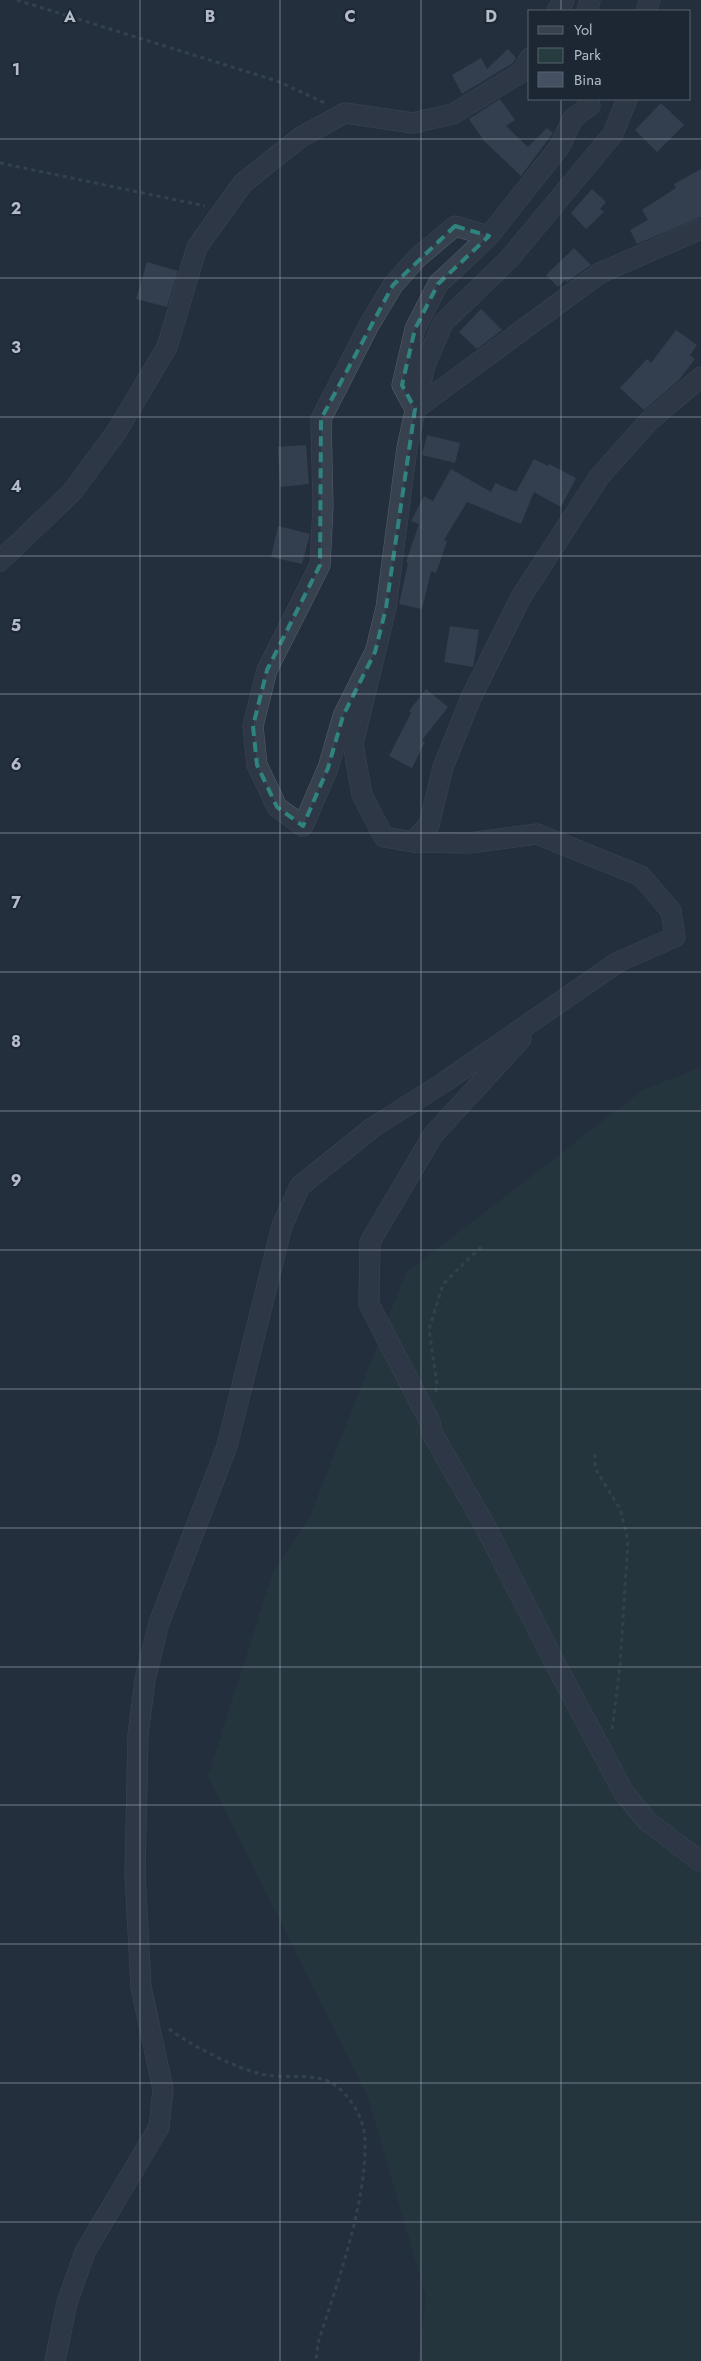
<svg xmlns="http://www.w3.org/2000/svg" width="701" height="2361" font-family="Jost,sans-serif">
<rect width="100%" height="100%" fill="#242f3e"/>
<!-- green -->
<polygon fill="#263c3f" points="701,1067 701,2361 418,2361 426,2297 368,2097 208,1776 273,1572 309,1519 406,1273 643,1090"/>
<!-- building -->
<g fill="#455162">
<polygon points="508,49 516,58 513,63 462,94 452,75 481,58 487,69"/>
<polygon points="500,99 515,120 506,126 528,147 547,128 553,133 521,176 484,141 469,119"/>
<polygon points="661,103 684,125 657,152 635,130"/>
<polygon points="701,169 701,217 637,244 630,230 648,220 642,210 676,188 674,184"/>
<polygon points="592,189 606,202 600,209 604,212 586,229 571,213"/>
<polygon points="574,248 591,265 567,282 565,280 558,287 546,275"/>
<polygon points="147,262 178,271 167,307 136,299"/>
<polygon points="481,309 502,330 477,349 459,332"/>
<polygon points="676,330 697,345 690,355 695,359 678,381 644,410 620,388 647,359 651,363"/>
<polygon points="427,435 460,443 455,463 422,455"/>
<polygon points="306,445 309,484 280,487 278,447"/>
<polygon points="534,459 548,466 549,464 576,478 561,507 534,492 521,524 467,502 444,540 447,541 436,573 431,571 422,609 399,604 408,563 406,562 419,524 411,521 424,496 433,501 451,469 491,492 495,483 516,492"/>
<polygon points="278,526 310,534 302,564 271,557"/>
<polygon points="450,626 479,630 473,667 444,662"/>
<polygon points="426,689 448,707 422,740 425,742 412,768 389,756 411,713 409,711"/>
</g>
<g fill="none" stroke-linecap="round" stroke-linejoin="round">
<!-- minor casing -->
<g stroke="#565f6c" stroke-width="21">
<g id="minor">
<polyline points="557,11 564,0"/>
<polyline points="587,11 590,0"/>
<polyline points="646,11 650,0"/>
<polyline points="627,99 613,134 509,259 443,323 425,365 407,448 386,608 353,744 362,795 384,837 413,842 429,825 443,767 471,698 521,597 599,477 649,421 701,377"/>
<polyline points="489,236 560,146 573,118 590,106 589,99"/>
<polyline points="0,561 72,492 117,431 167,347 197,247 243,183 301,137 345,113 413,123 453,114 522,72 530,58"/>
<polyline points="375,652 343,716 328,768 303,826 277,807 257,765 253,726 267,670 320,565 323,506 321,419 369,325 393,285 417,258 455,226 489,236 438,284 415,329 402,385 415,409 600,273 701,229"/>
<polyline points="521,1039 433,1135 370,1242 369,1304 430,1422 432,1433 484,1524 557,1667 624,1793 647,1821 701,1862"/>
<polyline points="55,2361 67,2303 85,2252 159,2127 163,2089 141,1987 135,1874 138,1735 145,1680 159,1623 227,1446 282,1226 300,1186 372,1128 443,1083 618,962 675,937 671,911 641,876 537,834 469,843 413,842"/>
</g>
</g>
<!-- path -->
<g stroke="#44595c" stroke-width="3" stroke-dasharray="4 4" stroke-linecap="butt">
<polyline points="17,0 277,81 327,104"/>
<polyline points="0,163 205,206"/>
<polyline points="436,1392 437,1385 429,1329 443,1284 481,1247"/>
<polyline points="595,1454 595,1468 620,1509 628,1541 620,1665 612,1731"/>
<path d="M169,2029C192,2046 233,2067 261,2074C281,2079 302,2074 322,2079C345,2085 365,2117 365,2140C367,2202 337,2284 318,2343L316,2361"/>
</g>
<!-- minor -->
<use href="#minor" stroke="#38414e" stroke-width="20"/>
</g>
<!-- marked area -->
<path d="M0 0H701V2361H0ZM455,226L489,236L438,284L415,329L402,385L415,409L386,608L375,652L343,716L328,768L303,826L277,807L257,765L253,726L267,670L320,565L321,419L393,285Z" fill="#242f3e" fill-opacity=".55" fill-rule="evenodd"/>
<path fill="none" stroke="#308480" stroke-width="4" stroke-dasharray="10 6" stroke-linejoin="round" d="M455,226L489,236L438,284L415,329L402,385L415,409L386,608L375,652L343,716L328,768L303,826L277,807L257,765L253,726L267,670L320,565L321,419L393,285Z"/>
<!-- grid -->
<path fill="none" stroke="#b4bcc9" stroke-width="1" stroke-opacity="0.55" d="M140,0V2361M280,0V2361M421,0V2361M561,0V11M561,99V2361M0,139H701M0,278H701M0,417H701M0,556H701M0,694H701M0,833H701M0,972H701M0,1111H701M0,1250H701M0,1389H701M0,1528H701M0,1667H701M0,1805H701M0,1944H701M0,2083H701M0,2222H701"/>
<g font-size="16" text-anchor="middle" font-weight="bold" fill="#b4bcc9" stroke="#1d2633" stroke-width="4" stroke-linejoin="round" paint-order="stroke">
<text x="70" y="22">A</text>
<text x="210" y="22">B</text>
<text x="350" y="22">C</text>
<text x="491" y="22">D</text>
<text x="16" y="75">1</text>
<text x="16" y="214">2</text>
<text x="16" y="353">3</text>
<text x="16" y="492">4</text>
<text x="16" y="631">5</text>
<text x="16" y="770">6</text>
<text x="16" y="908">7</text>
<text x="16" y="1047">8</text>
<text x="16" y="1186">9</text>
</g>
<!-- legend -->
<rect x="528" y="10" width="162" height="90" fill="#1d2633" stroke="#59626f"/>
<rect x="538" y="26" width="25" height="8" fill="#38414e" stroke="#59626f"/>
<text x="574" y="35" font-size="15" fill="#b4bcc9">Yol</text>
<rect x="538" y="48" width="25" height="15" fill="#263c3f" stroke="#59626f"/>
<text x="574" y="60" font-size="15" fill="#b4bcc9">Park</text>
<rect x="538" y="72" width="25" height="15" fill="#455162" stroke="#59626f"/>
<text x="574" y="85" font-size="15" fill="#b4bcc9">Bina</text>
</svg>
